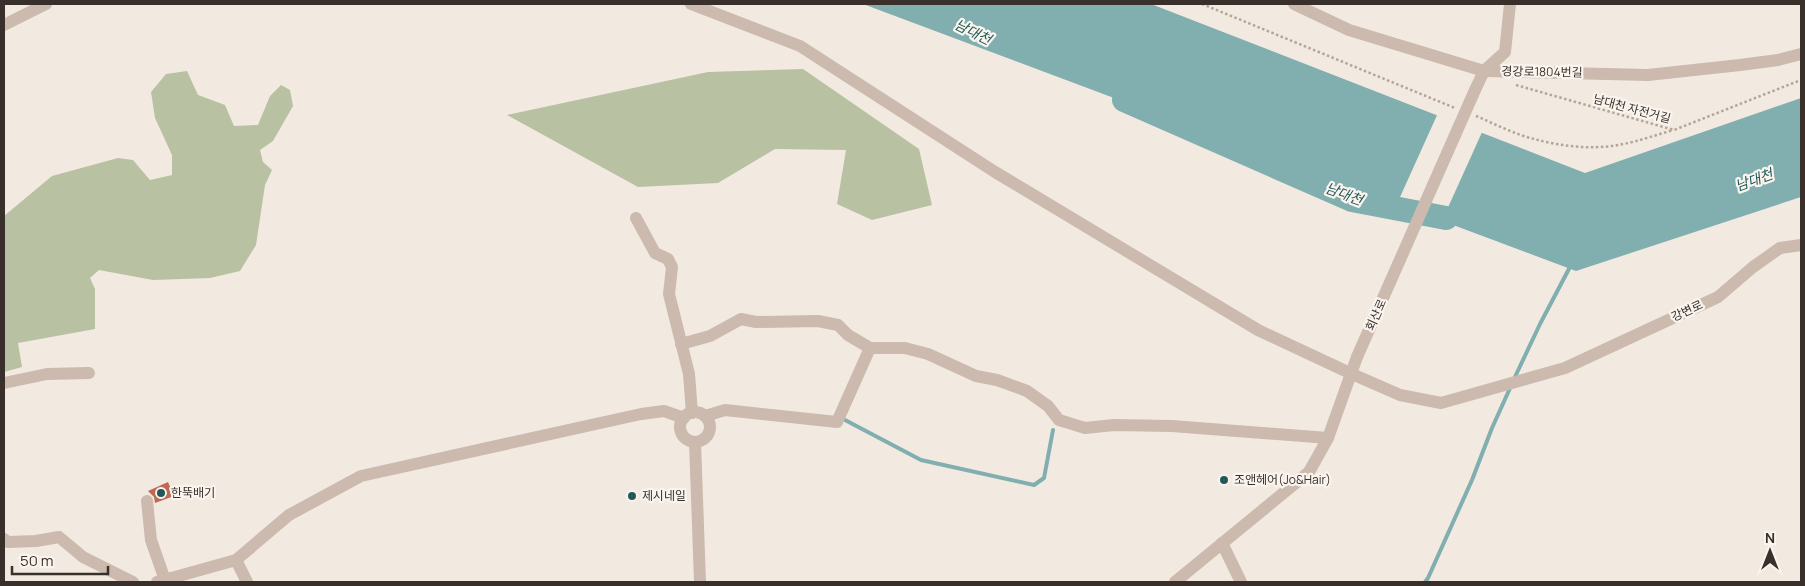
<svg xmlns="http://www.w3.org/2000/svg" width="1805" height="586" font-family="Manrope,'Noto Sans KR',sans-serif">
<rect width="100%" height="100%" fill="#f2eae1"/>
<!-- green -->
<g fill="#b8c1a1">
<polygon points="803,69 919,149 932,205 872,220 837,204 846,150 775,149 718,183 638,187 507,115 708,72"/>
<polygon points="187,71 198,95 225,105 234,126 258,125 270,96 281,85 290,90 293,106 273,141 260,150 263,162 272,170 265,185 256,245 240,271 210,278 153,280 99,270 90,278 95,289 95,329 18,343 22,367 4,372 4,216 52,176 118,158 133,160 150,180 172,175 172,155 155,118 151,92 166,74"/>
</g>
<!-- water -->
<polygon fill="#81aeae" points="863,4 1151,4 1585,173 1801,98 1801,197 1576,271"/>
<!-- pier -->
<polygon fill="#f2eae1" points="1438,113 1483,130 1441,223 1396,206"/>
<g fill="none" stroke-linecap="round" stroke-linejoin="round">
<!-- stream -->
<g stroke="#81aeae" stroke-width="4">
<polyline points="1514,379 1540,324 1571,265"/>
<polyline points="845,420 921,460 1034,485 1044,478 1053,430"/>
<polyline points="1425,582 1428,578 1472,480 1492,428 1511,386"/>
</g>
<!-- river -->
<polyline stroke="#81aeae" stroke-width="24" points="1124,100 1352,200 1446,218"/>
</g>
<!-- building -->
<polygon fill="#c06852" points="168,482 174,496 155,503 154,497 148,491"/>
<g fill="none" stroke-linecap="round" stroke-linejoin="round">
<!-- path -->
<g stroke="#b6a497" stroke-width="2.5" stroke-dasharray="2.5 2.5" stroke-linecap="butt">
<polyline points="1202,4 1455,108"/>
<polyline points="1516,85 1674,130 1801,80"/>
<path d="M1476,116C1495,124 1514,134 1534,139C1560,146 1591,150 1618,145C1637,142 1655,135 1674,130"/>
</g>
<!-- minor -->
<g stroke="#cbbaad" stroke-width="12">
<polyline points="691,4 800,46 995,172 1258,330 1352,374 1400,395 1441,403 1565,368 1718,297 1753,267 1780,248 1801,245"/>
<polyline points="1294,4 1349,30 1484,71 1648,75 1740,65 1778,60 1801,54"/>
<polyline points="4,25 46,4"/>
<polyline points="1475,90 1484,71 1505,52 1510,4"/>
<polyline points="636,218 655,253 668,259 672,267 669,294 689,374 692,413"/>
<polyline points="681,344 710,336 741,319 756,322 818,321 838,325 848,335 870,348"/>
<polyline points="4,383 47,374 89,373"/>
<circle cx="695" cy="427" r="15"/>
<polyline points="705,416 725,410 837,422 870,348 905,348 928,354 976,376 997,380 1027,391 1048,406 1059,420 1085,428 1114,425 1172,426 1328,438"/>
<polyline points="695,442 700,582"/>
<polyline points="147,501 151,540 165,580"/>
<polyline points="4,539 8,542 36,541 59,537 83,557 133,582"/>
<polyline points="1222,543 1241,582"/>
<polyline points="236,560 247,582"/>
<polyline points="157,582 236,560 289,515 361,476 641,414 664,411 684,418"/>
<polyline points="1175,582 1309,472 1328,438 1357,357"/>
</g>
<!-- minor-bridge -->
<polyline stroke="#cbbaad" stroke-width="12" points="1357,357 1475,90"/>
</g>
<!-- markers -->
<g fill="#225859" stroke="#faf4ee" stroke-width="2">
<circle cx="1224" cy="480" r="5"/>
<circle cx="161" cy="493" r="5"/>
<circle cx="632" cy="496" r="5"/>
</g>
<g text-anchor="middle" stroke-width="4.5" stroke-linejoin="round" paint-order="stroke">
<!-- street labels -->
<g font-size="12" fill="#392f2b" stroke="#faf4ee">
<text transform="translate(1542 72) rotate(1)" y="4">경강로1804번길</text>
<text transform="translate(1632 109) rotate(15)" y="4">남대천 자전거길</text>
<text transform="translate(1687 311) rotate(-25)" y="4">강변로</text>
<text transform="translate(1376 315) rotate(-66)" y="4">회산로</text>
</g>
<!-- poi labels -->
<g font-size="12" fill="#392f2b" stroke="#faf4ee" text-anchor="start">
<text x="1234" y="484">조앤헤어(Jo&amp;Hair)</text>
<text x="171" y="497">한뚝배기</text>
<text x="642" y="500">제시네일</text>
</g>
<!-- water labels -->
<g font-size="14" font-style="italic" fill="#225859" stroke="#faf4ee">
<text transform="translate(973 32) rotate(26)" y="5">남대천</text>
<text transform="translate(1754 180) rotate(-20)" y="5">남대천</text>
<text transform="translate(1344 194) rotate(20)" y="5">남대천</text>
</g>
</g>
<!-- border -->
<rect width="1805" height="586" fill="none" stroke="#392f2b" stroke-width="10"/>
<!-- north arrow -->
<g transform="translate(1770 551)" stroke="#faf4ee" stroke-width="4" paint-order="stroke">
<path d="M0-4L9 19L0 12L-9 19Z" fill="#392f2b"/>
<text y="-8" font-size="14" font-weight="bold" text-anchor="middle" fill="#392f2b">N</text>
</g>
<!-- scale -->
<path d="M12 566v8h96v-8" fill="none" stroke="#392f2b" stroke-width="2.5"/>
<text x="20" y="566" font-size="15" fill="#392f2b" stroke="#faf4ee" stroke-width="4" paint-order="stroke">50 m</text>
</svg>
